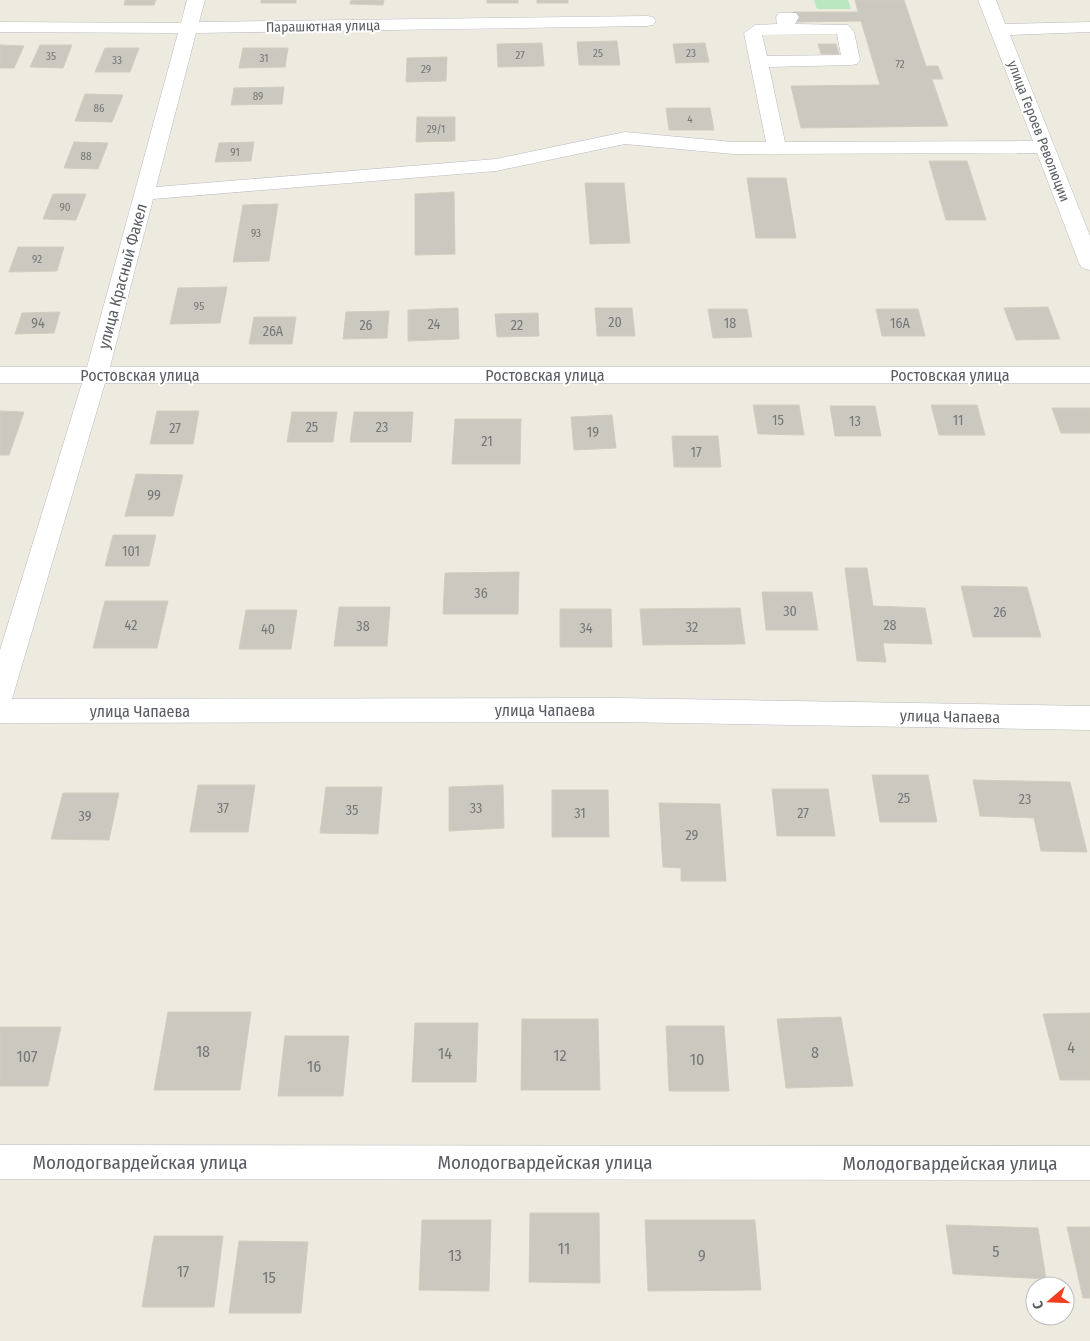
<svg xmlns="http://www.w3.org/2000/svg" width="1090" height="1341" font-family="'Fira Sans Condensed',sans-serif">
<rect width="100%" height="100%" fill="#edebe0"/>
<!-- green -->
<polygon fill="#bae7bd" points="814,0 848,0 851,9 817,9"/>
<!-- building -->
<g fill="#cac8bf" stroke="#d2cdbe">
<polygon points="125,0 156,0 154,5 124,5"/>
<rect x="261" y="0" width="35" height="3"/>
<polygon points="351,0 384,0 383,5 350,4"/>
<rect x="487" y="0" width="31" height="3"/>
<rect x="537" y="0" width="31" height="3"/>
<polygon points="855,0 904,0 926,66 938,66 943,79 932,79 948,126 801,128 791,86 880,85 861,21 795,22 793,12 858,12"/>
<polygon points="617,41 620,65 579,65 577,42"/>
<polygon points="542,43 544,66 498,67 497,44"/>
<polygon points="705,43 709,62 676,63 673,44"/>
<polygon points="818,44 836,44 839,54 821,54"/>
<polygon points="0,45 24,46 14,68 0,68"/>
<polygon points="40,45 72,45 63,68 30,67"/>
<polygon points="105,48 139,48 130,72 95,72"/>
<polygon points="243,48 288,48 285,67 239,68"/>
<polygon points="447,57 446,81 406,82 407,58"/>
<polygon points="284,87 282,104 231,105 234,88"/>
<polygon points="85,94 123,95 112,122 75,121"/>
<polygon points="666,108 710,108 714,130 669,130"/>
<polygon points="417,117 455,117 455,141 416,142"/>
<polygon points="74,142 108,143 98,169 64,168"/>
<polygon points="254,142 251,161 215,162 219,143"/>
<polygon points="929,161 967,161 986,220 946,220"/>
<polygon points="747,178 786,178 796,238 756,238"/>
<polygon points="585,183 624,183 630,243 590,244"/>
<polygon points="454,192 455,254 415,255 415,194"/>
<polygon points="53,194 86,194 76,220 43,219"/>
<polygon points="278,204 269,261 233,262 243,205"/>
<polygon points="18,247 64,247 57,271 9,272"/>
<polygon points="227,287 220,323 170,324 178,288"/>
<polygon points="1048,307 1060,339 1016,340 1004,308"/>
<polygon points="458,308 459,339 408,341 408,310"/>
<polygon points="595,308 632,308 635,336 597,336"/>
<polygon points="708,309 747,309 752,337 713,338"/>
<polygon points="876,309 918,309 925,336 882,336"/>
<polygon points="389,311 387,338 343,339 346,312"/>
<polygon points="60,312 54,333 15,334 22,313"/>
<polygon points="538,313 539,336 497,337 495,314"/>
<polygon points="254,317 296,317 292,344 249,344"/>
<polygon points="753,405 799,405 804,435 758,434"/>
<polygon points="931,405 977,405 985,435 939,435"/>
<polygon points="830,406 875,406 881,436 835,436"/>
<polygon points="1052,408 1090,408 1090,433 1061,433"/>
<polygon points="0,411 24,412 9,455 0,455"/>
<polygon points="157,411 199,411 193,444 150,444"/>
<polygon points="292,412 337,412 333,442 287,442"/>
<polygon points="354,412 413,412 411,442 350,442"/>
<polygon points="612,415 616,448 574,450 571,417"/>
<polygon points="455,419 521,419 520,464 452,464"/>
<polygon points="672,436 718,436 721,467 674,467"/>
<polygon points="136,474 183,475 173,516 125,516"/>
<polygon points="113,535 156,535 149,566 105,566"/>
<polygon points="845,568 867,568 873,606 925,608 932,644 883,643 886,662 857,661"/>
<polygon points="519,572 518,614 443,614 445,573"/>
<polygon points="961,586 1027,587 1041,637 973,637"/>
<polygon points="762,592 812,592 818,630 766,630"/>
<polygon points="105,601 168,601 157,648 93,648"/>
<polygon points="339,607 390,607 387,646 334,646"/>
<polygon points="740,608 745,644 643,645 640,609"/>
<polygon points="560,609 611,609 612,647 560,647"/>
<polygon points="246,610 297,610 291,649 239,649"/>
<polygon points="872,775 928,775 937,822 880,822"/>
<polygon points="973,780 1070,782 1087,852 1041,851 1034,818 980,816"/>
<polygon points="198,785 255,785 248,832 190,832"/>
<polygon points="503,785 504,828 449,831 449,787"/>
<polygon points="326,787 382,787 378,834 320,833"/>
<polygon points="772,789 828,789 835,836 777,836"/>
<polygon points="552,790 608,790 609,837 552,837"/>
<polygon points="63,793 119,793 109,840 51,839"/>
<polygon points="659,803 720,804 726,881 681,881 681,868 663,867"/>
<polygon points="168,1012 251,1012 240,1090 154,1090"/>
<polygon points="1090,1013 1090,1080 1060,1080 1043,1014"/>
<polygon points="841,1017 853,1086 786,1088 777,1019"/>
<polygon points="522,1019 598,1019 600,1090 521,1090"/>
<polygon points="415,1023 478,1023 476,1082 412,1082"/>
<polygon points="666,1026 724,1026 729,1091 669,1091"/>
<polygon points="0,1027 61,1027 48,1086 0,1086"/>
<polygon points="285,1036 349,1036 343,1096 278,1096"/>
<polygon points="530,1213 599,1213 600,1283 529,1282"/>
<polygon points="422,1220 491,1220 489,1291 419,1290"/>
<polygon points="645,1220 755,1220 761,1290 648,1291"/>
<polygon points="946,1225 1038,1228 1046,1279 953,1274"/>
<polygon points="1067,1227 1090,1227 1090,1298 1083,1298"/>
<polygon points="154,1236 223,1236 214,1307 142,1307"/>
<polygon points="239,1241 308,1242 301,1313 229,1313"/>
</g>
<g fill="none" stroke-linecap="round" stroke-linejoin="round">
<!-- minor casing -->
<g stroke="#b8bac0" stroke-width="1">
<g id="minor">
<path d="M187,0H205L199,22L647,16L653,17L656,21L653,25L647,26L196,33L156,187L496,159L625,132L733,142H766L744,33L755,25L777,24L776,17L779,13H796L799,17L795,24L848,25L854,32L860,60L857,64L851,65L769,67L785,142L1033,141L978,0H996L1005,24L1090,22V32L1010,35L1090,236V270L1082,268L1079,263L1037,153L733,154L625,144L496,171L153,199L110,367H1090V383H105L12,699L617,698L1090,706V730L617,722L0,723V650L82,383H0V367H87L178,33L0,32V22L181,23ZM837,34L841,55L767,56L762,35Z"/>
<polygon points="0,1145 1090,1146 1090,1180 0,1179"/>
</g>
</g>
<!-- minor -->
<use href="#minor" fill="#fff" fill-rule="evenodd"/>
</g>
<g text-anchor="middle" stroke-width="4" stroke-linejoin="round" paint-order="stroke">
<!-- far-number labels -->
<g font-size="11" fill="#757779">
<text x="598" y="57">25</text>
<text x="691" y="57">23</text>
<text x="520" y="59">27</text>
<text x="51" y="60">35</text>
<text x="264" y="62">31</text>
<text x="117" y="64">33</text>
<text x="900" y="68">72</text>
<text x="426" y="73">29</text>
<text x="258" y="100">89</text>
<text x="99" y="112">86</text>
<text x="690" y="123">4</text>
<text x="436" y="133">29/1</text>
<text x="235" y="156">91</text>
<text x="86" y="160">88</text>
<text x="65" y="211">90</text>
<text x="256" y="237">93</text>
<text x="37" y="263">92</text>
<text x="199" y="310">95</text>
</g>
<!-- far-street labels -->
<g font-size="14" fill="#595c62" stroke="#fff">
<text transform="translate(323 26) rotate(-1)" y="5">Парашютная улица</text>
<text transform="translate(1039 131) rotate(69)" y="5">улица Героев Революции</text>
</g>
<!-- number labels -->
<g font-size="14" fill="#757779">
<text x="615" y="327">20</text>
<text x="38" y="328">94</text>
<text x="730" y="328">18</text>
<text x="900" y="328">16А</text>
<text x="434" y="329">24</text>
<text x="366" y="330">26</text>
<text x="517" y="330">22</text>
<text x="273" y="336">26А</text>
<text x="778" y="425">15</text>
<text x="958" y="425">11</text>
<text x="855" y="426">13</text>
<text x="312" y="432">25</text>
<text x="382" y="432">23</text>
<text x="175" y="433">27</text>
<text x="593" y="437">19</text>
<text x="487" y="446">21</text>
<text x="696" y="457">17</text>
<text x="154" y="500">99</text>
<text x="131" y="556">101</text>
<text x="481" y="598">36</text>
<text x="790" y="616">30</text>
<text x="1000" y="617">26</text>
<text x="131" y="630">42</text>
<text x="890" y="630">28</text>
<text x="363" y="631">38</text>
<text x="692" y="632">32</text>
<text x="586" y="633">34</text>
<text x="268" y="634">40</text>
<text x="904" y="803">25</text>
<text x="1025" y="804">23</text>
<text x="223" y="813">37</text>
<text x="476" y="813">33</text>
<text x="352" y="815">35</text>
<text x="580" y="818">31</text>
<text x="803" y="818">27</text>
<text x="85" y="821">39</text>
<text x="692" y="840">29</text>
</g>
<!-- street labels -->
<g font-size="16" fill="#595c62" stroke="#fff">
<text transform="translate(122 276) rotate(-75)" y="6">улица Красный Факел</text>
<text x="140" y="381">Ростовская улица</text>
<text x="545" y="381">Ростовская улица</text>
<text x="950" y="381">Ростовская улица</text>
<text x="545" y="716">улица Чапаева</text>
<text x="140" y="717">улица Чапаева</text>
<text transform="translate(950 716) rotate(1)" y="6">улица Чапаева</text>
</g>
<!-- near-number labels -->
<g font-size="16" fill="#757779">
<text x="1071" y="1053">4</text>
<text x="203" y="1057">18</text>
<text x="815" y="1058">8</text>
<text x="445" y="1059">14</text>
<text x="560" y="1061">12</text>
<text x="27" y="1062">107</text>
<text x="697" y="1065">10</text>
<text x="314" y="1072">16</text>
<text x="564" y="1254">11</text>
<text x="996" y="1257">5</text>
<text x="455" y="1261">13</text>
<text x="702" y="1261">9</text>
<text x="183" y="1277">17</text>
<text x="269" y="1283">15</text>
</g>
<!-- near-street labels -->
<g font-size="19" fill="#595c62" stroke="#fff">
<text x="140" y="1169">Молодогвардейская улица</text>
<text x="545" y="1169">Молодогвардейская улица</text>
<text x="950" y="1170">Молодогвардейская улица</text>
</g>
</g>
<!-- north arrow -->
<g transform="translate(1050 1301) rotate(251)"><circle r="24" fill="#ffffff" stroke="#bdbec0"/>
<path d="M0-4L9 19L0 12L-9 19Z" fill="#f43e1f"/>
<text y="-8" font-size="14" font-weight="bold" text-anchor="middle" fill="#595c62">С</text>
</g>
</svg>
